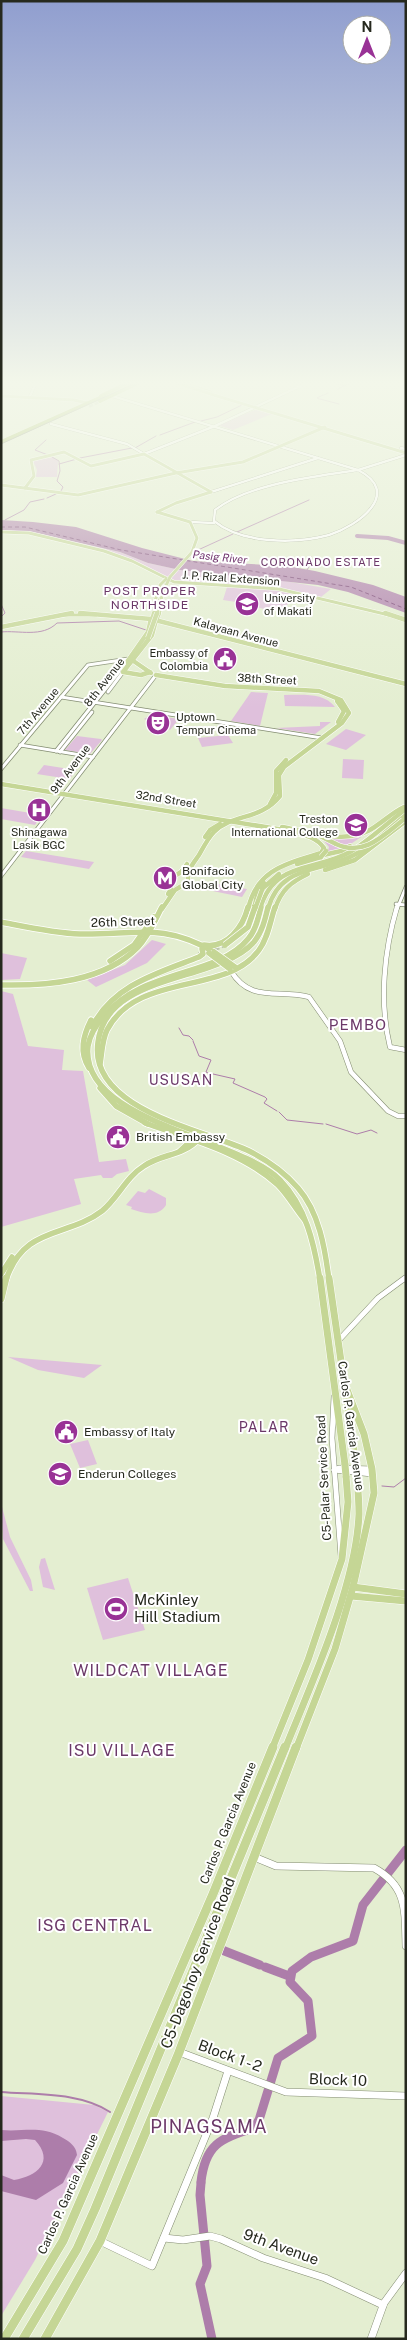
<svg xmlns="http://www.w3.org/2000/svg" width="407" height="2340" font-family="'Public Sans',sans-serif">
<rect width="100%" height="100%" fill="#e4eed1"/>
<!-- green -->
<g fill="#dfc0dc">
<polygon points="257,409 278,415 269,415 233,430 217,425"/>
<polygon points="53,457 58,461 57,477 36,477 37,470 33,461"/>
<polygon points="1,530 32,532 120,552 148,563 180,570 267,578 331,589 321,597 280,588 173,580 136,561 109,551 29,532"/>
<polygon points="227,587 275,590 299,595 281,610 274,609 272,612 249,604 223,600"/>
<polygon points="251,692 268,693 260,726 231,721"/>
<path d="M284,695C301,695 324,692 335,707L285,706Z"/>
<polygon points="151,715 179,719 170,730 144,719"/>
<polygon points="320,722 331,722 315,734 276,728 320,726"/>
<polygon points="346,729 366,735 346,750 326,744"/>
<polygon points="228,735 233,743 202,747 198,738"/>
<polygon points="77,736 101,739 102,740 90,754 65,750"/>
<polygon points="343,759 364,760 363,779 342,778"/>
<polygon points="44,765 76,770 77,770 69,779 37,774"/>
<polygon points="1,808 42,815 35,825 1,819"/>
<polygon points="393,814 396,814 340,851 313,856 328,851 329,847 323,840 309,834 361,835"/>
<polygon points="26,851 94,862 89,869 21,857"/>
<polygon points="202,881 247,889 242,897 198,888"/>
<polygon points="152,940 166,944 147,963 96,987 87,980 125,965"/>
<polygon points="1,953 27,958 20,979 1,980"/>
<polygon points="1,991 13,994 28,1046 64,1050 62,1070 83,1071 99,1162 126,1159 129,1171 117,1174 112,1178 103,1178 101,1175 74,1179 81,1204 1,1227"/>
<path d="M149,1189L166,1198V1205C158,1218 143,1213 131,1209L132,1207L126,1205L138,1191L145,1193Z"/>
<polygon points="8,1357 102,1365 84,1378 38,1370"/>
<polygon points="88,1440 97,1464 80,1468 70,1444"/>
<polygon points="1,1503 10,1537 31,1580 33,1591 30,1591 3,1539"/>
<polygon points="45,1558 55,1590 43,1587 39,1567 41,1559"/>
<polygon points="128,1578 145,1630 103,1640 87,1588"/>
<polygon points="1,2096 94,2105 108,2112 35,2260 1,2316"/>
</g>
<!-- water -->
<g fill="#ad7daa">
<polygon points="1,520 33,522 76,527 142,548 193,561 287,566 315,571 373,585 406,597 406,613 348,592 318,585 180,570 148,563 120,552 32,532 1,530"/>
<path d="M1,2130C25,2132 41,2125 63,2138C70,2142 76,2146 77,2155L63,2183L36,2200L1,2191V2175L14,2180C37,2176 55,2162 35,2140L26,2139L1,2141Z"/>
</g>
<g fill="none" stroke-linecap="round" stroke-linejoin="round">
<!-- stream-far1 -->
<g stroke="#ad7daa" stroke-width="1">
<polyline points="329,381 345,386 351,382"/>
<polyline points="338,389 344,386"/>
<polyline points="324,395 328,393"/>
<polyline points="319,399 317,398 323,395"/>
<polyline points="320,399 339,404"/>
<polyline points="201,421 217,417 242,405"/>
<polyline points="160,435 195,422"/>
<polyline points="46,440 35,450 48,455"/>
<polyline points="135,448 156,436"/>
<polyline points="52,457 59,461 60,471 57,481 63,487 61,491"/>
<polyline points="80,458 132,448"/>
<polyline points="59,464 77,459"/>
<polyline points="47,498 56,494"/>
<polyline points="5,520 24,510 30,502 44,499"/>
<polyline points="237,532 309,500"/>
<polyline points="198,550 233,534"/>
<polyline points="307,570 312,562 309,559 311,557"/>
<polyline points="1,604 5,613 1,617"/>
<path d="M1,632C19,630 42,638 57,623L119,621L146,630"/>
<polyline points="179,1028 183,1035 189,1036 193,1040"/>
<polyline points="193,1041 199,1056 211,1060 206,1072 210,1074"/>
<polyline points="213,1074 235,1079 233,1083 265,1097 267,1099 264,1103 277,1111"/>
<polyline points="279,1112 287,1120 323,1124"/>
<polyline points="326,1124 357,1134 371,1130 377,1133"/>
<polyline points="382,1486 394,1487 406,1478"/>
</g>
<!-- stream -->
<path stroke="#ad7daa" stroke-width="2" d="M1,2092C37,2095 79,2092 110,2112"/>
<!-- river-far1 -->
<polyline stroke="#ad7daa" stroke-width="4" points="357,536 388,538 406,543"/>
<!-- river -->
<g stroke="#ad7daa" stroke-width="9">
<polyline points="222,1950 260,1965"/>
<polyline points="265,1967 289,1976"/>
<path d="M201,2182C205,2145 220,2138 254,2128L259,2120L278,2058L312,2036L308,2001L290,1982L292,1971L311,1957L353,1941L363,1905L406,1850"/>
<polyline points="201,2183 200,2195 207,2266 200,2284 212,2339"/>
</g>
<!-- ferry -->
<polyline stroke="#71356e" stroke-width="1" stroke-dasharray="4 3" stroke-linecap="butt" points="1,527 25,527 121,550 351,587 406,609"/>
<!-- major-tunnel -->
<polyline stroke="#bec7ad" stroke-width="5.5" stroke-dasharray="5.5 2.5" stroke-linecap="butt" points="199,955 225,944"/>
<!-- highway-tunnel -->
<polyline stroke="#bec7ad" stroke-width="4" stroke-dasharray="4 2" stroke-linecap="butt" points="89,406 104,399"/>
<!-- minor-far4 casing -->
<g stroke="#838c71" stroke-width="3">
<g id="minor-far4">
<polyline points="112,396 358,470"/>
<polyline points="29,398 37,381"/>
<polyline points="51,424 127,444 144,454 215,426 311,381"/>
<polyline points="401,448 406,449"/>
<path d="M358,470C403,493 358,526 329,535C295,544 242,544 214,521L215,510C249,483 315,477 358,470Z"/>
<polyline points="358,470 406,455"/>
<polyline points="211,492 318,458"/>
<polyline points="190,522 214,523"/>
</g>
</g>
<!-- minor-far3 casing -->
<g stroke="#838c71" stroke-width="4.5">
<g id="minor-far3">
<polyline points="108,692 123,672"/>
<polyline points="61,697 322,738"/>
<polyline points="20,745 93,757"/>
<polyline points="56,751 119,672"/>
<polyline points="60,752 92,712"/>
<polyline points="1,769 88,665 128,659"/>
<polyline points="1,876 156,675"/>
<polyline points="396,904 406,905"/>
<polyline points="397,909 406,887"/>
</g>
</g>
<!-- minor-far2 casing -->
<g stroke="#838c71" stroke-width="5.5">
<g id="minor-far2">
<path d="M397,907C384,951 379,1002 390,1047L406,1050"/>
<path d="M231,971C250,1003 278,989 309,997L340,1041L351,1072L388,1111L398,1116H406"/>
<polyline points="403,1280 406,1278"/>
</g>
</g>
<!-- minor-far1 casing -->
<g stroke="#838c71" stroke-width="6">
<g id="minor-far1">
<polyline points="338,1341 378,1298 405,1278"/>
<polyline points="334,1397 332,1438 341,1556"/>
<polyline points="334,1470 372,1474"/>
<polyline points="334,1470 339,1468 372,1469"/>
</g>
</g>
<!-- minor casing -->
<g stroke="#838c71" stroke-width="8">
<g id="minor">
<path d="M254,1857L276,1866L374,1868C407,1886 405,1909 406,1946"/>
<polyline points="179,2052 286,2092 406,2096"/>
<polyline points="164,2238 183,2240 210,2236 221,2239 263,2258 325,2278 383,2305"/>
<polyline points="100,2241 152,2266 213,2118 228,2071"/>
<polyline points="371,2339 384,2303 406,2273"/>
</g>
</g>
<!-- major-far4 casing -->
<g stroke="#fff" stroke-width="4">
<g id="major-far4">
<polyline points="177,381 211,392"/>
<polyline points="207,393 406,453"/>
<polyline points="1,396 74,400 87,403"/>
<polyline points="1,485 78,495 176,473 243,462 325,427"/>
<polyline points="25,488 34,476 31,460 64,452 91,466 144,454 211,492"/>
<polyline points="157,512 190,522 197,538 192,552 170,577"/>
<polyline points="157,512 176,503 211,492"/>
<polyline points="1,532 29,533 104,551 132,561 174,582 279,589 389,615"/>
<polyline points="65,615 96,615"/>
<polyline points="154,615 167,580"/>
<polyline points="158,615 163,605"/>
</g>
</g>
<!-- major-far3 casing -->
<g stroke="#fff" stroke-width="5.5">
<g id="major-far3">
<polyline points="80,613 151,619 406,684"/>
<polyline points="385,613 406,620"/>
<polyline points="153,617 154,613"/>
<polyline points="156,620 159,613"/>
<polyline points="1,627 72,613"/>
<polyline points="132,660 151,673"/>
<polyline points="127,662 148,632 151,619"/>
<polyline points="150,672 141,675 123,672 152,635 156,620"/>
<path d="M156,675L225,686L319,691L341,700L349,713L342,723L284,767L279,775L280,796C260,821 233,813 214,832C208,838 203,848 199,855C192,865 187,870 188,882L175,890L162,909"/>
<polyline points="337,701 344,711 338,722"/>
<path d="M1,784L284,830C298,834 315,835 324,848L321,853C286,864 257,869 248,909"/>
<polyline points="270,804 276,793 276,771 286,760"/>
<path d="M282,827C308,831 343,844 368,831C381,824 391,813 404,807"/>
<polyline points="320,836 336,844"/>
<polyline points="205,837 210,830 220,824"/>
<polyline points="319,856 341,851 350,846"/>
<polyline points="297,864 321,857"/>
<polyline points="325,870 355,860 406,821"/>
<polyline points="263,888 279,874"/>
<polyline points="168,894 171,889 170,879 181,872 187,864"/>
<polyline points="254,909 258,891 264,883"/>
<path d="M260,909C274,860 315,872 350,852C370,840 387,823 406,809"/>
<path d="M268,909C280,864 321,873 354,855C374,845 389,828 406,815"/>
<path d="M275,909C281,890 291,882 308,874"/>
</g>
</g>
<!-- major-far2 casing -->
<g stroke="#fff" stroke-width="7">
<g id="major-far2">
<path d="M261,907C258,918 256,930 248,939C217,977 144,968 104,1016C96,1025 90,1034 88,1046C79,1122 238,1137 280,1180C306,1207 314,1243 320,1280"/>
<path d="M268,907C265,920 262,932 254,942C217,983 107,972 98,1042C88,1110 205,1130 249,1151C267,1160 285,1173 298,1188C319,1212 325,1248 329,1280"/>
<polyline points="253,911 254,907"/>
<path d="M1,922C27,927 54,933 80,934C135,935 163,922 214,952"/>
<path d="M204,945C227,949 243,927 248,907"/>
<polyline points="110,961 134,945 154,917"/>
<path d="M1,985C47,986 104,982 138,947C149,936 155,920 162,907"/>
<path d="M92,1027C113,985 158,973 199,957L203,954L202,949"/>
<path d="M100,1064C102,1053 102,1040 107,1030C138,971 226,996 259,950C268,938 270,922 275,907"/>
<path d="M89,1068C79,1052 83,1036 91,1020"/>
<polyline points="100,1088 116,1106 148,1124"/>
<path d="M145,1123C190,1139 242,1152 278,1185C288,1195 295,1208 304,1219"/>
<polyline points="180,1151 197,1135"/>
<polyline points="1,1274 12,1257"/>
<path d="M6,1280C24,1225 67,1238 102,1211C118,1198 126,1177 144,1166C165,1152 181,1158 201,1137"/>
</g>
</g>
<!-- major-far1 casing -->
<g stroke="#fff" stroke-width="8">
<g id="major-far1">
<polyline points="320,1278 345,1465"/>
<polyline points="329,1278 356,1465"/>
<polyline points="1,1299 6,1278"/>
<polyline points="353,1587 406,1594"/>
<polyline points="351,1596 406,1601"/>
<polyline points="272,1749 308,1660 342,1559 348,1502 346,1476"/>
<path d="M285,1749C312,1682 356,1586 359,1514C359,1502 358,1489 357,1476"/>
<polyline points="296,1749 335,1649 353,1587 374,1493 372,1469 364,1434 344,1382"/>
</g>
</g>
<!-- major casing -->
<g stroke="#fff" stroke-width="10">
<g id="major">
<polyline points="4,2339 63,2241 213,1894 273,1747"/>
<polyline points="23,2339 77,2249 95,2209 285,1747"/>
<polyline points="45,2339 100,2241 178,2055 296,1747"/>
</g>
</g>
<!-- highway casing -->
<g stroke="#fff" stroke-width="4.5">
<g id="highway">
<polyline points="101,396 132,381"/>
<polyline points="100,401 142,381"/>
<polyline points="1,442 104,396"/>
</g>
</g>
<!-- minor-far4 -->
<use href="#minor-far4" stroke="#fff" stroke-width="2.5"/>
<!-- minor-far3 -->
<use href="#minor-far3" stroke="#fff" stroke-width="3"/>
<!-- minor-far2 -->
<use href="#minor-far2" stroke="#fff" stroke-width="4.5"/>
<!-- minor-far1 -->
<use href="#minor-far1" stroke="#fff" stroke-width="5"/>
<!-- minor -->
<use href="#minor" stroke="#fff" stroke-width="7"/>
<!-- major-far4 -->
<use href="#major-far4" stroke="#c5d695" stroke-width="3"/>
<!-- major-far3 -->
<use href="#major-far3" stroke="#c5d695" stroke-width="4.5"/>
<!-- major-far2 -->
<use href="#major-far2" stroke="#c5d695" stroke-width="5.5"/>
<!-- major-far1 -->
<use href="#major-far1" stroke="#c5d695" stroke-width="7"/>
<!-- major -->
<use href="#major" stroke="#c5d695" stroke-width="9"/>
<!-- highway -->
<use href="#highway" stroke="#9eba4f" stroke-width="4"/>
<!-- tram -->
<polyline stroke="#787e6b" stroke-width="1" points="1,444 140,381"/>
<!-- major-bridge-far3 casing -->
<g stroke="#fff" stroke-width="4" stroke-linecap="butt">
<g id="major-bridge-far3">
<polyline points="170,381 211,394"/>
<polyline points="154,604 160,585 166,579"/>
<polyline points="157,615 163,592 170,577"/>
</g>
</g>
<!-- major-bridge-far2 casing -->
<g stroke="#fff" stroke-width="5.5" stroke-linecap="butt">
<g id="major-bridge-far2">
<polyline points="148,638 157,613"/>
<path d="M336,844C363,857 383,836 403,820"/>
<polyline points="321,857 326,851"/>
<polyline points="255,909 262,890"/>
</g>
</g>
<!-- major-bridge-far1 casing -->
<g stroke="#fff" stroke-width="7" stroke-linecap="butt">
<g id="major-bridge-far1">
<polyline points="225,945 248,927 255,907"/>
<polyline points="214,952 235,967"/>
<polyline points="209,953 230,969"/>
</g>
</g>
<!-- major-bridge casing -->
<g stroke="#fff" stroke-width="8" stroke-linecap="butt">
<g id="major-bridge">
<polyline points="345,1465 346,1476"/>
<polyline points="356,1465 357,1476"/>
</g>
</g>
<!-- major-bridge-far3 -->
<use href="#major-bridge-far3" stroke="#c5d695" stroke-width="3"/>
<!-- major-bridge-far2 -->
<use href="#major-bridge-far2" stroke="#c5d695" stroke-width="4.5"/>
<!-- major-bridge-far1 -->
<use href="#major-bridge-far1" stroke="#c5d695" stroke-width="5.5"/>
<!-- major-bridge -->
<use href="#major-bridge" stroke="#c5d695" stroke-width="7"/>
</g>
<!-- sky -->
<linearGradient id="sky" x2="0" y2="1"><stop stop-color="#909ecf"/><stop offset="0.54" stop-color="#f3f7ea"/><stop offset="1" stop-color="#f3f7ea" stop-opacity="0"/></linearGradient>
<rect width="407" height="709" fill="url(#sky)"/>
<!-- icons -->
<defs>
<g id="university-disc" transform="scale(1.25)"><circle r="9.5" fill="#993296" stroke="#fff"/><path d="M0-5L7-2L0 1L-7-2ZM-4 1L0 2.5L4 1V4Q0 6-4 4Z" fill="#fff"/></g>
<g id="civic-disc" transform="scale(1.25)"><circle r="9.5" fill="#993296" stroke="#fff"/><path d="M-.6-6.5H3V-4.5H.6V-3L4-1V1h2V6H-6V1h2V-1L-.6-3ZM-1.2 2.5V6h2.4V2.5Z" fill="#fff"/></g>
<g id="theatre-disc" transform="scale(1.25)"><circle r="9.5" fill="#993296" stroke="#fff"/><path d="M-5-5.5Q0-4 5-5.5V0Q5 5 0 6Q-5 5-5 0ZM-3.3-2.5H-1v1.5H-3.3ZM1-2.5H3.3v1.5H1ZM-2.8 1Q0 5.5 2.8 1Z" fill="#fff"/></g>
<g id="hospital-disc" transform="scale(1.25)"><circle r="9.5" fill="#993296" stroke="#fff"/><path d="M-5-5h3v3.5h4V-5h3V5h-3V1.5h-4V5h-3Z" fill="#fff"/></g>
<g id="metro-disc" transform="scale(1.25)"><circle r="9.5" fill="#993296" stroke="#fff"/><path d="M-5.5 5V-5H-3L0 0L3-5H5.5V5H3V-.5L0 4L-3-.5V5Z" fill="#fff"/></g>
<g id="stadium-disc" transform="scale(1.25)"><circle r="9.5" fill="#993296" stroke="#fff"/><path d="M0-5a6.5 5 0 1 0 0 10a6.5 5 0 1 0 0-10ZM-3.5-1.8h7v3.6h-7Z" fill="#fff"/></g>
</defs>
<g fill-rule="evenodd">
<use href="#university-disc" x="247" y="604"/>
<use href="#civic-disc" x="225" y="659"/>
<use href="#theatre-disc" x="158" y="723"/>
<use href="#hospital-disc" x="39" y="810"/>
<use href="#university-disc" x="356" y="825"/>
<use href="#metro-disc" x="165" y="878"/>
<use href="#civic-disc" x="118" y="1137"/>
<use href="#civic-disc" x="66" y="1432"/>
<use href="#university-disc" x="60" y="1474"/>
<use href="#stadium-disc" x="116" y="1609"/>
</g>
<g text-anchor="middle" stroke-width="4" stroke-linejoin="round" paint-order="stroke">
<!-- far-water labels -->
<g font-size="11" font-style="italic" fill="#71356e" stroke="#fff">
<text transform="translate(220 557) rotate(6)" y="4">Pasig River</text>
</g>
<!-- far-neighbourhood labels -->
<g font-size="11" letter-spacing="1" fill="#6b3868" stroke="#fff">
<text x="321" y="566">CORONADO ESTATE</text>
</g>
<!-- far-street labels -->
<g font-size="11" fill="#26291e" stroke="#fff">
<text transform="translate(231 578) rotate(4)" y="4">J. P. Rizal Extension</text>
<text transform="translate(236 632) rotate(15)" y="4">Kalayaan Avenue</text>
<text transform="translate(267 679) rotate(3)" y="4">38th Street</text>
<text transform="translate(104 682) rotate(-52)" y="4">8th Avenue</text>
<text transform="translate(38 711) rotate(-50)" y="4">7th Avenue</text>
<text transform="translate(70 769) rotate(-53)" y="4">9th Avenue</text>
<text transform="translate(166 799) rotate(9)" y="4">32nd Street</text>
</g>
<!-- far-poi labels -->
<g font-size="11" fill="#26291e" stroke="#fff" text-anchor="start">
<text x="264" y="602">University<tspan x="264" dy="13">of Makati</tspan></text>
<text x="208" y="657" text-anchor="end">Embassy of<tspan x="208" dy="13">Colombia</tspan></text>
<text x="176" y="721">Uptown<tspan x="176" dy="13">Tempur Cinema</tspan></text>
<text x="338" y="823" text-anchor="end">Treston<tspan x="338" dy="13">International College</tspan></text>
<text x="39" y="836" text-anchor="middle">Shinagawa<tspan x="39" dy="13">Lasik BGC</tspan></text>
</g>
<!-- far-quarter labels -->
<g font-size="12" letter-spacing="1" fill="#6b3868" stroke="#fff">
<text x="150" y="595">POST PROPER<tspan x="150" dy="14">NORTHSIDE</tspan></text>
</g>
<!-- poi labels -->
<g font-size="12" fill="#26291e" stroke="#fff" text-anchor="start">
<text x="182" y="875">Bonifacio<tspan x="182" dy="14">Global City</tspan></text>
<text x="136" y="1141">British Embassy</text>
<text x="84" y="1436">Embassy of Italy</text>
<text x="78" y="1478">Enderun Colleges</text>
</g>
<!-- street labels -->
<g font-size="12" fill="#26291e" stroke="#fff">
<text transform="translate(123 922) rotate(-2)" y="4">26th Street</text>
<text transform="translate(351 1426) rotate(82)" y="4">Carlos P. Garcia Avenue</text>
<text transform="translate(324 1478) rotate(-93)" y="4">C5-Palar Service Road</text>
<text transform="translate(228 1823) rotate(-68)" y="4">Carlos P. Garcia Avenue</text>
<text transform="translate(68 2194) rotate(-66)" y="4">Carlos P. Garcia Avenue</text>
</g>
<!-- neighbourhood labels -->
<g font-size="14" letter-spacing="1" fill="#6b3868" stroke="#fff">
<text x="181" y="1085">USUSAN</text>
<text x="264" y="1432">PALAR</text>
</g>
<!-- quarter labels -->
<g font-size="15" letter-spacing="1" fill="#6b3868" stroke="#fff">
<text x="358" y="1030">PEMBO</text>
</g>
<!-- near-poi labels -->
<g font-size="15" fill="#26291e" stroke="#fff" text-anchor="start">
<text x="134" y="1605">McKinley<tspan x="134" dy="17">Hill Stadium</tspan></text>
</g>
<!-- near-street labels -->
<g font-size="15" fill="#26291e" stroke="#fff">
<text transform="translate(198 1963) rotate(-69)" y="5">C5-Dagohoy Service Road</text>
<text transform="translate(230 2056) rotate(20)" y="5">Block 1 - 2</text>
<text transform="translate(338 2080) rotate(2)" y="5">Block 10</text>
<text transform="translate(281 2247) rotate(20)" y="5">9th Avenue</text>
</g>
<!-- near-neighbourhood labels -->
<g font-size="16" letter-spacing="1" fill="#6b3868" stroke="#fff">
<text x="151" y="1676">WILDCAT VILLAGE</text>
<text x="122" y="1756">ISU VILLAGE</text>
<text x="95" y="1931">ISG CENTRAL</text>
</g>
<!-- near-quarter labels -->
<g font-size="18" letter-spacing="1" fill="#6b3868" stroke="#fff">
<text x="209" y="2133">PINAGSAMA</text>
</g>
</g>
<!-- border -->
<rect width="407" height="2340" fill="none" stroke="#26291e" stroke-width="5"/>
<!-- north arrow -->
<g transform="translate(367 40)"><circle r="24" fill="#ffffff" stroke="#a8a9a5"/>
<path d="M0-4L9 19L0 12L-9 19Z" fill="#993296"/>
<text y="-8" font-size="14" font-weight="bold" text-anchor="middle" fill="#26291e">N</text>
</g>
</svg>
